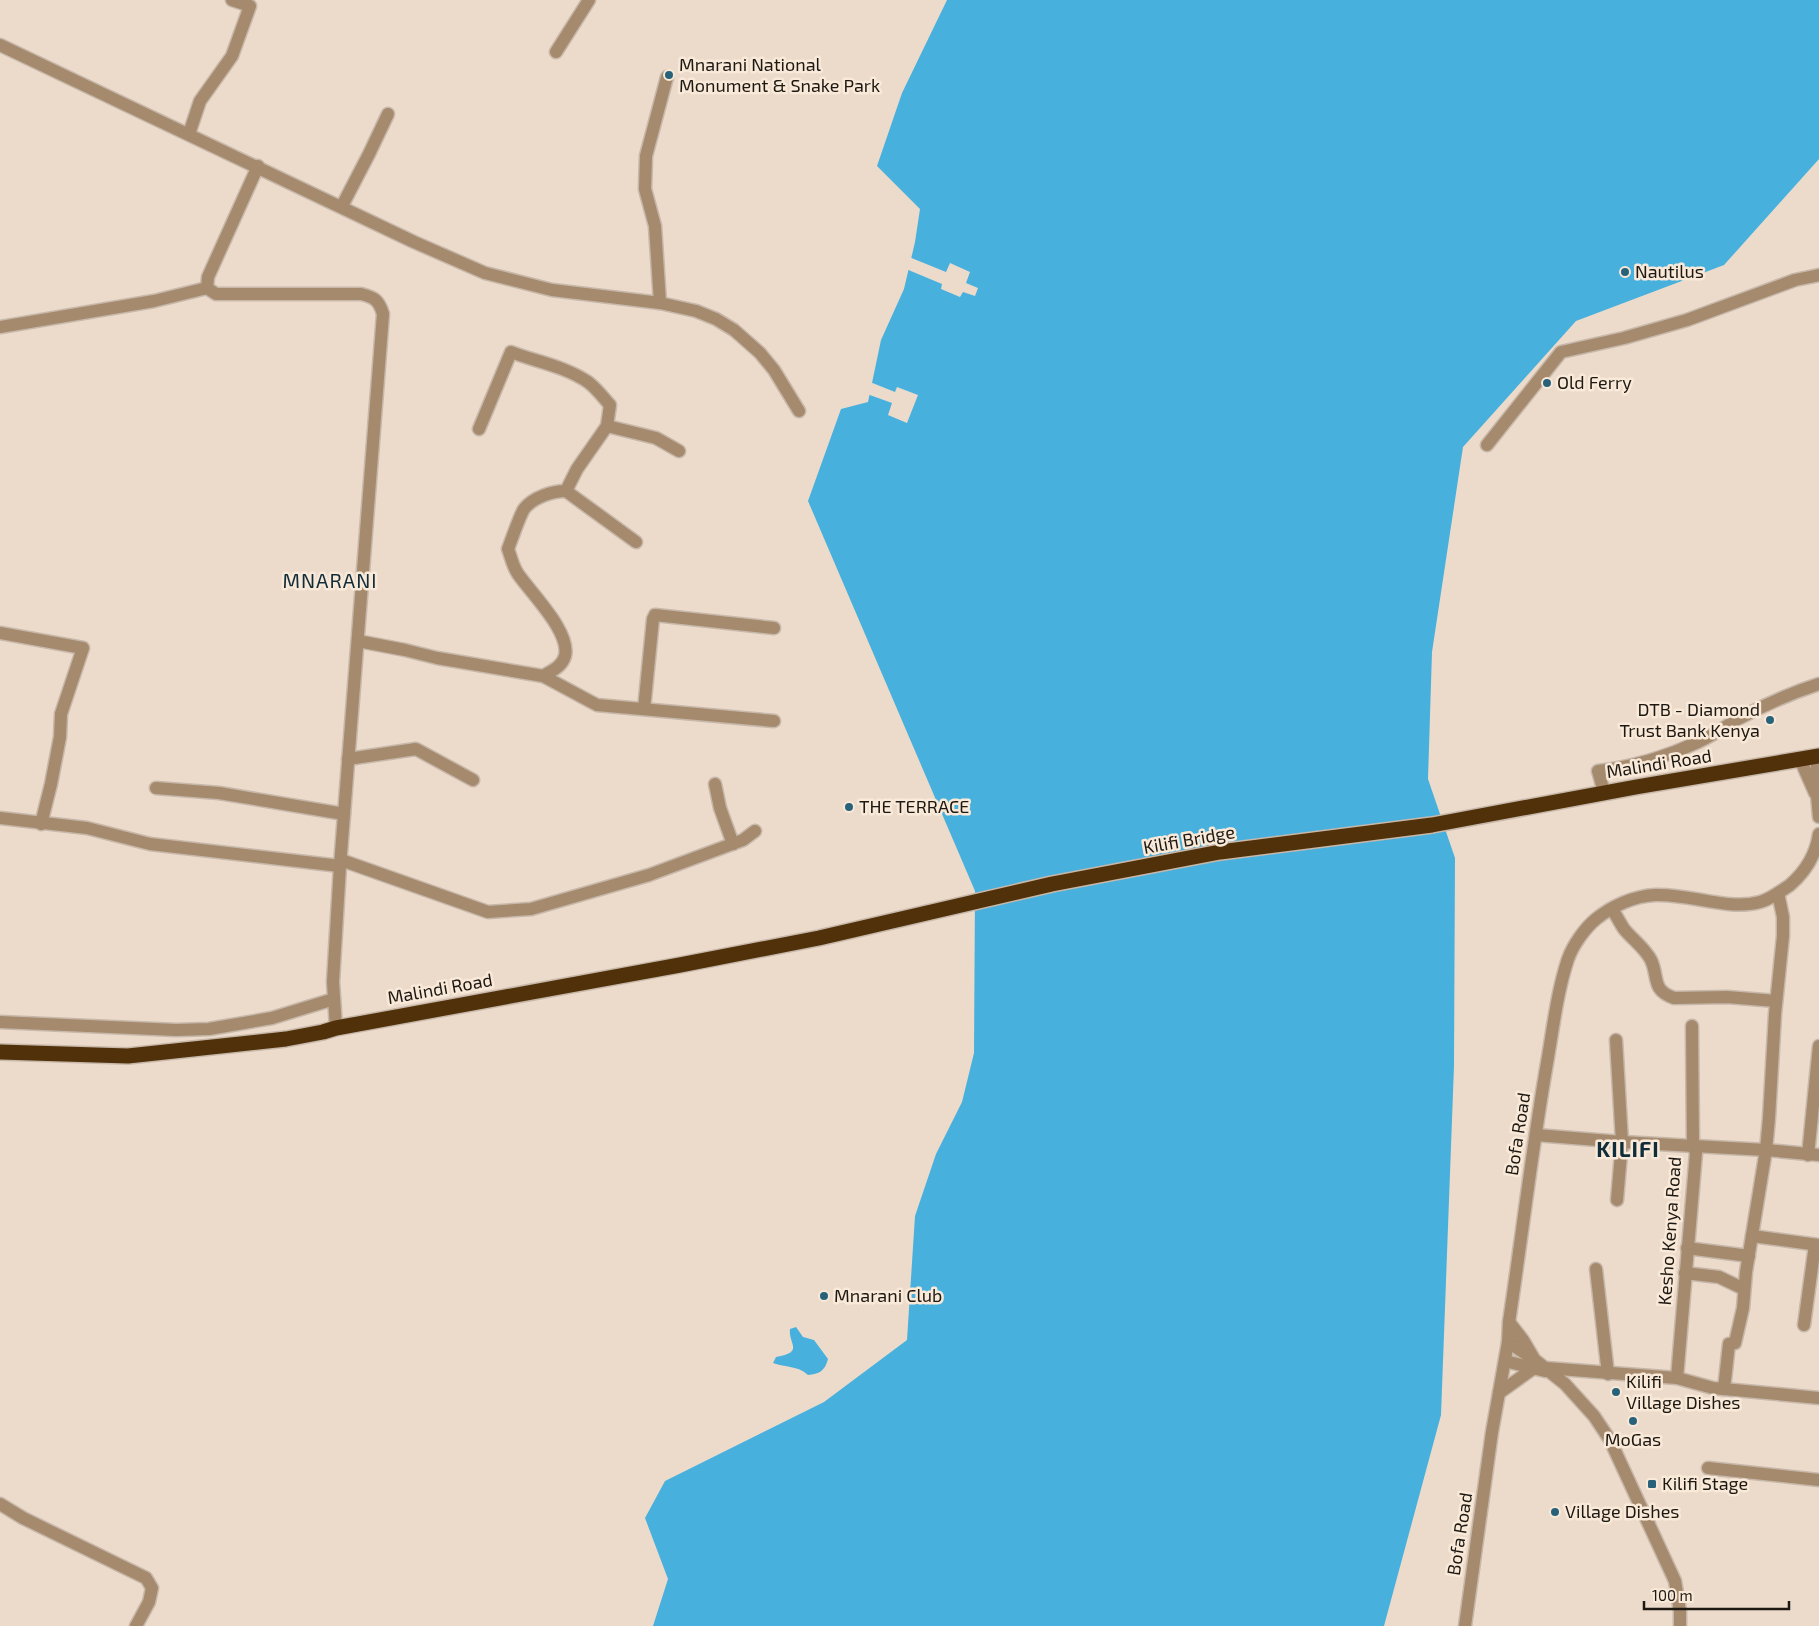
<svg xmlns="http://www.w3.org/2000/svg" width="1819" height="1626" font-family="'Exo 2',sans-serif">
<rect width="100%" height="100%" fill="#ecdbcb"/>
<!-- water -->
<g fill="#48b0dd">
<polygon points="947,0 1819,0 1819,159 1724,265 1576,321 1463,447 1432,652 1428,779 1455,858 1454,1066 1441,1415 1384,1626 653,1626 668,1579 645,1518 665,1481 824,1402 907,1340 915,1216 936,1154 962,1102 974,1053 975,891 808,501 841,409 868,402 881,340 904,289 915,242 920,209 877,166 902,93"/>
<path d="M796,1327L803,1337L814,1340L828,1359C825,1371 819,1374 808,1375C797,1365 786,1368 773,1363L776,1357C805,1352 788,1344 790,1329Z"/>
</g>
<!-- pier -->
<g fill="#ecdbcb">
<polygon points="909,257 946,272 950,263 970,272 966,283 978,288 975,296 963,292 960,297 941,289 942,284 906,269"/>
<polygon points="870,382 895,392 897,387 918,395 907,423 888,415 892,403 867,394"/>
</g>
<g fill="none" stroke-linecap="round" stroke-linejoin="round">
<!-- minor casing -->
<g stroke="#c7b8aa" stroke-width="15">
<g id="minor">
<polyline points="0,45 414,242 485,273 552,290 660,303 696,311 716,319 734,330 760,353 774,370 799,411"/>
<polyline points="556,52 589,0"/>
<polyline points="189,134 200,101 232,56 250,6 232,0"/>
<path d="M258,166L208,277L207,288L216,294H361C374,297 379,300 383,314L340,866L333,982L336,1028"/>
<polyline points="342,206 369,154 388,114"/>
<polyline points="660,303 655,226 645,189 646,156 667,77"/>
<polyline points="0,327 154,301 207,288"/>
<path d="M479,429L511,352C537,362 564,366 588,382C596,388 603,397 610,405L607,426"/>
<polyline points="1487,445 1561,352 1624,338 1687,320 1795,280 1819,275"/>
<polyline points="566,491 636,542"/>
<polyline points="0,633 83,648 61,714 60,737 51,784 41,824"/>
<path d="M358,641L405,650L437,658L543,676C551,671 562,667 565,656C571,632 531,593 518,574C513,567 511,557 508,549C511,541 520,515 524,509C533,497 553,491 566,491L577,469L607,426L656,438L679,451"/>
<polyline points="543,676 597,705 774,721"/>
<polyline points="644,709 653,619 655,615 774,628"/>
<polyline points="1817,757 1816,784 1819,817"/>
<polyline points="348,759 416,749 473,780"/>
<polyline points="1800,759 1815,793"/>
<polyline points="715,784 720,808 733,844"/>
<polyline points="156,788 219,793 344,814"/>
<path d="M1604,792L1598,771C1633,767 1666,757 1698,742C1712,736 1725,727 1738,719C1764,705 1791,693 1819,684"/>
<polyline points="0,818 87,828 150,844 340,866"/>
<polyline points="341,860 488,912 531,909 649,875 743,840 755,831"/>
<path d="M1612,909C1616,915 1620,923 1624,929C1633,940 1644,947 1651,960C1659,977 1651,990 1674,998L1727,997L1776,1001"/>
<polyline points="0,1022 176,1030 209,1029 272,1018 334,999"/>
<polyline points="1616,1040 1622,1142 1617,1200"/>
<polyline points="1536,1135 1622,1142 1766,1150 1819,1155"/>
<polyline points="1808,1155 1819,1046"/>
<polyline points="1752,1236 1819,1245"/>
<polyline points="1687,1248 1749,1256"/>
<polyline points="1596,1269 1608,1374"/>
<polyline points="1685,1273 1719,1277 1744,1289"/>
<polyline points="1509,1322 1523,1340 1533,1357"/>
<polyline points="1804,1325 1815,1245"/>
<polyline points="1508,1342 1535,1360 1565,1384 1594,1416 1610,1440 1675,1581 1680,1611 1680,1626"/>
<polyline points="1505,1361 1545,1371"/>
<polyline points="1546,1368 1677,1378 1713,1388 1819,1398"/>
<polyline points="1677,1378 1696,1153 1693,1146 1692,1026"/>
<polyline points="1724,1389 1729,1344 1735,1343 1743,1308 1746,1272 1766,1150 1769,1118 1775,1014 1783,936 1783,917 1778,893"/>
<polyline points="1499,1393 1534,1368"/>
<polyline points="1708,1468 1819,1480"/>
<polyline points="0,1504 23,1518 146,1578 152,1588 149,1602 136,1626"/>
<path d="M1465,1626L1492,1432L1508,1342L1509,1322C1522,1236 1532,1149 1547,1063C1553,1029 1557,992 1568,959C1573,945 1585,928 1596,919C1612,906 1634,896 1655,895C1688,893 1728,911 1760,902C1771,899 1781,891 1790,885C1805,872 1816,854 1819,834"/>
</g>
</g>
<!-- highway casing -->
<g stroke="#c7b8aa" stroke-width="18">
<polyline id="highway" points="0,1052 128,1056 286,1039 323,1032 336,1028 680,965 819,938 1052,884 1220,852 1432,825 1636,787 1819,756"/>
</g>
<!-- minor -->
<use href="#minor" stroke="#a58a6e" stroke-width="12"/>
<!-- highway -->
<use href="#highway" stroke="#513109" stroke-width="15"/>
</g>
<!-- markers -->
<g fill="#28617a" stroke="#f9e9d8" stroke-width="2">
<circle cx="669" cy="75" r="5"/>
<circle cx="1625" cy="272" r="5"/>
<circle cx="1547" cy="383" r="5"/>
<circle cx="1770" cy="720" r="5"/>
<circle cx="849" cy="807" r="5"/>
<circle cx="824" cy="1296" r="5"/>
<circle cx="1616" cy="1392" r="5"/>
<circle cx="1633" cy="1421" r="5"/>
<rect x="1647" y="1479" width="10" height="10" rx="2.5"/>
<circle cx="1555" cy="1512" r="5"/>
</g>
<g text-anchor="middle" stroke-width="5" stroke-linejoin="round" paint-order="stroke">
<!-- poi labels -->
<g font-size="18" fill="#1d1812" stroke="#f9e9d8" text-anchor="start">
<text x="679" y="71">Mnarani National<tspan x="679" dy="21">Monument &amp; Snake Park</tspan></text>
<text x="1635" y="278">Nautilus</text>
<text x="1557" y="389">Old Ferry</text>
<text x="1760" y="716" text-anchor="end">DTB - Diamond<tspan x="1760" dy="21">Trust Bank Kenya</tspan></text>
<text x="859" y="813">THE TERRACE</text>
<text x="834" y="1302">Mnarani Club</text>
<text x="1626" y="1388">Kilifi<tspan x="1626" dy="21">Village Dishes</tspan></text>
<text x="1633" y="1446" text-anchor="middle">MoGas</text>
<text x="1662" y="1490">Kilifi Stage</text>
<text x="1565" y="1518">Village Dishes</text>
</g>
<!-- street labels -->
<g font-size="18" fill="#1d1812" stroke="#f9e9d8">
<text transform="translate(1659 764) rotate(-9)" y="6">Malindi Road</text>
<text transform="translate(1189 840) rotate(-10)" y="6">Kilifi Bridge</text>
<text transform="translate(440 989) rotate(-10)" y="6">Malindi Road</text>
<text transform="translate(1518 1134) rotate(-81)" y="6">Bofa Road</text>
<text transform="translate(1670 1231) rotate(-86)" y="6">Kesho Kenya Road</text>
<text transform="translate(1460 1534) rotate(-81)" y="6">Bofa Road</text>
</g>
<!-- quarter labels -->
<g font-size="20" letter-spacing="1" fill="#122d3a" stroke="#f9e9d8">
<text x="330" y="588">MNARANI</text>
</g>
<!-- district labels -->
<g font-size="22" font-weight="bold" letter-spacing="1" fill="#122d3a" stroke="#f9e9d8">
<text x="1628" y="1157">KILIFI</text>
</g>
</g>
<!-- scale -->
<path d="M1644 1601v8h145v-8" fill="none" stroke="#1d1812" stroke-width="2.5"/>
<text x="1652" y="1601" font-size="15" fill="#1d1812" stroke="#f9e9d8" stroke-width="4" paint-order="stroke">100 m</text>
</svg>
